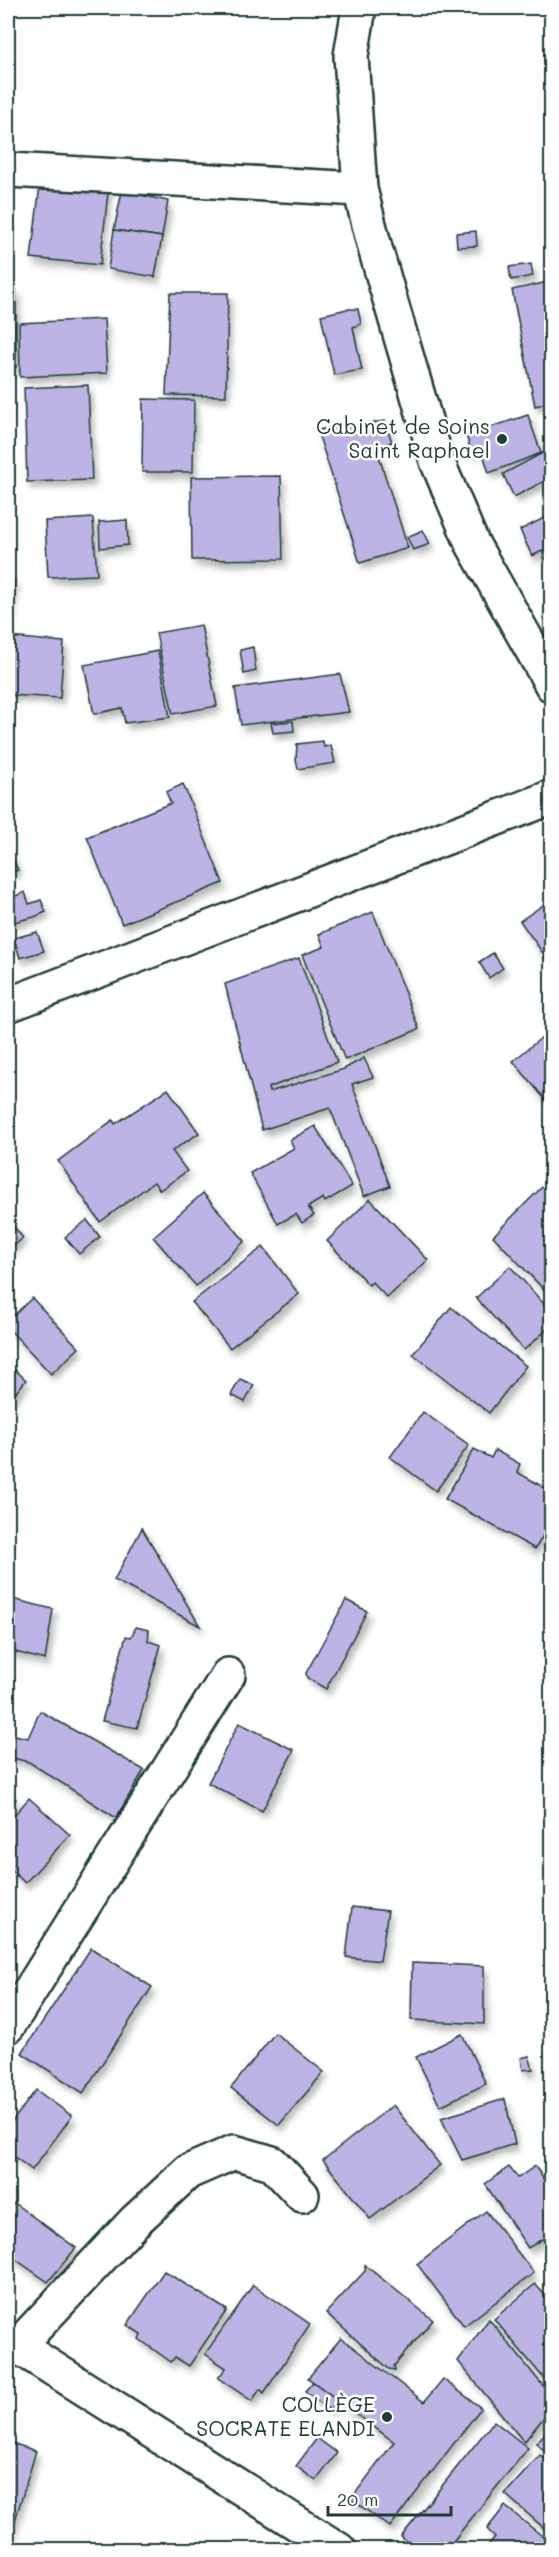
<svg xmlns="http://www.w3.org/2000/svg" width="559" height="2557" font-family="Mali,sans-serif">
<defs>
<filter id="shadow"><feDropShadow dx="3.5" dy="6" stdDeviation="3" flood-color="#0004"/></filter>
</defs>
<rect width="100%" height="100%" fill="#fff"/>
<filter id="ink" filterUnits="userSpaceOnUse"><feTurbulence type="fractalNoise" baseFrequency=".0167" numOctaves="2"/><feDisplacementMap in="SourceGraphic" scale="12" xChannelSelector="R" yChannelSelector="G"/><feConvolveMatrix kernelMatrix="1 2 1 2 8 2 1 2 1" color-interpolation-filters="sRGB"/></filter>
<g filter="url(#ink)">
<!-- building -->
<g fill="#bdb3e5" stroke="#1f3d34" stroke-width="1.5" filter="url(#shadow)">
<polygon points="41,177 109,184 100,265 31,258"/>
<polygon points="122,191 168,201 162,237 114,230"/>
<polygon points="114,230 162,237 155,277 108,269"/>
<polygon points="476,231 477,246 457,247 456,233"/>
<polygon points="531,264 533,276 511,280 509,267"/>
<polygon points="552,281 552,402 535,406 512,290"/>
<polygon points="8,289 16,289 16,367 8,368"/>
<polygon points="170,293 228,293 226,396 166,395"/>
<polygon points="347,309 358,309 361,324 353,327 362,370 334,375 321,315"/>
<polygon points="104,319 107,373 20,377 19,323"/>
<polygon points="88,385 92,480 27,482 24,388"/>
<polygon points="143,399 194,400 193,472 142,472"/>
<polygon points="528,415 541,453 489,473 481,447 471,452 465,431 477,427 479,431"/>
<polygon points="385,421 392,442 376,447 408,548 360,563 317,430"/>
<polygon points="552,448 552,477 514,497 503,474"/>
<polygon points="281,476 283,559 192,560 191,477"/>
<polygon points="552,514 552,571 542,551 532,556 520,530"/>
<polygon points="93,518 97,575 48,577 45,521"/>
<polygon points="127,520 128,545 100,548 99,522"/>
<polygon points="423,530 430,544 413,550 407,537"/>
<polygon points="8,579 15,580 8,628"/>
<polygon points="201,625 217,706 173,714 156,633"/>
<polygon points="8,637 64,642 60,698 8,695"/>
<polygon points="253,647 256,671 244,674 240,650"/>
<polygon points="158,651 170,717 125,723 122,708 94,714 84,665"/>
<polygon points="340,674 349,712 241,725 235,688"/>
<polygon points="293,721 294,731 273,733 271,723"/>
<polygon points="323,741 324,747 331,745 335,763 298,769 296,760 297,744"/>
<polygon points="183,784 223,883 122,924 87,837 171,803 166,792"/>
<polygon points="8,847 18,870 8,874"/>
<polygon points="25,892 29,904 41,900 46,912 34,917 10,923 8,899"/>
<polygon points="552,899 552,966 520,921"/>
<polygon points="373,912 419,1029 345,1060 302,955 324,947 319,934"/>
<polygon points="37,932 44,951 20,958 14,938"/>
<polygon points="493,953 503,968 489,978 479,962"/>
<polygon points="299,958 337,1062 268,1088 269,1092 344,1069 364,1058 373,1077 352,1084 390,1186 364,1196 330,1108 262,1130 225,984"/>
<polygon points="552,1029 552,1102 549,1104 513,1061"/>
<polygon points="168,1089 199,1133 172,1151 187,1171 160,1190 154,1182 100,1222 58,1161 113,1120 115,1124"/>
<polygon points="315,1126 352,1186 325,1202 323,1198 308,1207 314,1215 302,1223 296,1214 278,1224 250,1173 294,1148 290,1140"/>
<polygon points="552,1177 552,1298 493,1236"/>
<polygon points="203,1193 245,1241 196,1286 153,1237"/>
<polygon points="370,1199 428,1260 387,1298 372,1282 369,1285 327,1241"/>
<polygon points="8,1219 23,1238 8,1251"/>
<polygon points="87,1220 100,1237 79,1254 65,1237"/>
<polygon points="263,1247 299,1294 230,1348 192,1302"/>
<polygon points="510,1266 552,1313 552,1325 524,1350 476,1298"/>
<polygon points="32,1298 79,1348 51,1374 8,1328 8,1321"/>
<polygon points="451,1307 526,1366 489,1413 413,1354"/>
<polygon points="10,1365 26,1380 8,1402 8,1369"/>
<polygon points="240,1379 254,1385 245,1402 231,1395"/>
<polygon points="423,1412 469,1445 436,1491 390,1457"/>
<polygon points="474,1449 491,1458 495,1450 520,1464 517,1472 552,1492 552,1521 535,1549 445,1499"/>
<polygon points="142,1528 200,1626 114,1580"/>
<polygon points="8,1598 53,1609 45,1660 8,1650"/>
<polygon points="346,1600 367,1611 326,1689 307,1678 306,1673"/>
<polygon points="136,1627 149,1630 148,1641 161,1645 137,1728 102,1721 126,1636 131,1637"/>
<polygon points="40,1711 144,1770 116,1818 29,1762 8,1757 10,1734 28,1738"/>
<polygon points="239,1723 294,1750 262,1811 208,1783"/>
<polygon points="8,1793 16,1799 8,1810"/>
<polygon points="29,1798 70,1835 25,1883 8,1867 8,1822"/>
<polygon points="352,1907 388,1911 380,1961 346,1957"/>
<polygon points="91,1948 152,1987 83,2093 22,2053"/>
<polygon points="412,1963 484,1966 484,2024 411,2020"/>
<polygon points="275,2033 324,2072 279,2125 231,2088"/>
<polygon points="462,2034 486,2084 440,2106 416,2057"/>
<polygon points="529,2056 533,2069 523,2070 521,2058"/>
<polygon points="36,2090 72,2116 32,2170 8,2152 8,2127"/>
<polygon points="505,2099 515,2144 462,2160 441,2118"/>
<polygon points="393,2105 440,2165 370,2219 323,2160"/>
<polygon points="535,2166 552,2192 552,2233 528,2248 485,2184 509,2167 518,2178"/>
<polygon points="14,2203 76,2248 48,2282 8,2254 8,2211"/>
<polygon points="486,2211 534,2273 464,2326 417,2264"/>
<polygon points="365,2265 433,2320 394,2366 395,2370 389,2369 326,2313 365,2271"/>
<polygon points="164,2271 227,2310 189,2366 175,2357 171,2362 139,2339 141,2334 127,2325"/>
<polygon points="535,2284 552,2303 552,2388 494,2319"/>
<polygon points="253,2285 310,2324 264,2393 260,2389 252,2401 218,2378 226,2368 205,2354"/>
<polygon points="489,2319 552,2397 552,2407 524,2442 458,2361"/>
<polygon points="341,2338 424,2402 443,2379 481,2408 390,2527 351,2499 394,2442 308,2378"/>
<polygon points="313,2382 338,2400 330,2410 305,2391"/>
<polygon points="494,2421 528,2448 446,2550 417,2550 401,2537"/>
<polygon points="552,2426 552,2457 536,2443"/>
<polygon points="317,2438 337,2453 316,2481 296,2466"/>
<polygon points="9,2442 36,2451 8,2544 8,2448"/>
<polygon points="540,2455 552,2464 552,2535 505,2494"/>
<polygon points="505,2506 552,2544 552,2550 484,2550 495,2537 487,2529"/>
</g>
<g fill="none" stroke-linecap="round" stroke-linejoin="round">
<!-- minor casing -->
<g stroke="#1f3d34" stroke-width="38">
<g id="minor">
<polyline points="359,8 351,56 360,189 375,248 437,461 472,543 552,685"/>
<polyline points="8,170 360,189"/>
<polyline points="8,1005 552,797"/>
<polyline points="8,2026 228,1675"/>
<polyline points="18,2346 134,2222 188,2172 234,2152 272,2163 302,2195"/>
</g>
</g>
<!-- secondary casing -->
<g stroke="#1f3d34" stroke-width="38">
<polyline id="secondary" points="8,2340 339,2550"/>
</g>
<!-- minor -->
<use href="#minor" stroke="#fff" stroke-width="33"/>
<!-- secondary -->
<use href="#secondary" stroke="#fff" stroke-width="33"/>
</g>
</g>
<!-- markers -->
<g fill="#1f3d34" stroke="#fff" stroke-width="2">
<circle cx="502" cy="439" r="6"/>
<circle cx="387" cy="2417" r="6"/>
</g>
<g text-anchor="middle" stroke-width="5" stroke-linejoin="round" paint-order="stroke">
<!-- poi labels -->
<g font-size="21" fill="#1f3d34" stroke="#fff" text-anchor="end">
<text x="490" y="434">Cabinet de Soins<tspan x="490" dy="24">Saint Raphael</tspan></text>
<text x="375" y="2412">COLLÈGE<tspan x="375" dy="24">SOCRATE ELANDI</tspan></text>
</g>
</g>
<!-- margin -->
<rect width="559" height="2557" fill="none" stroke="#fff" stroke-width="30"/>
<rect x="15" y="15" width="529" height="2527" fill="none" stroke="#1f3d34" stroke-width="2" filter="url(#ink)"/>
<!-- scale -->
<path d="M328 2506v9h123v-9" fill="none" stroke="#1f3d34" stroke-width="3"/>
<text x="337" y="2506" font-size="18" fill="#1f3d34" stroke="#ffffff" stroke-width="4.5" paint-order="stroke">20 m</text>
</svg>
